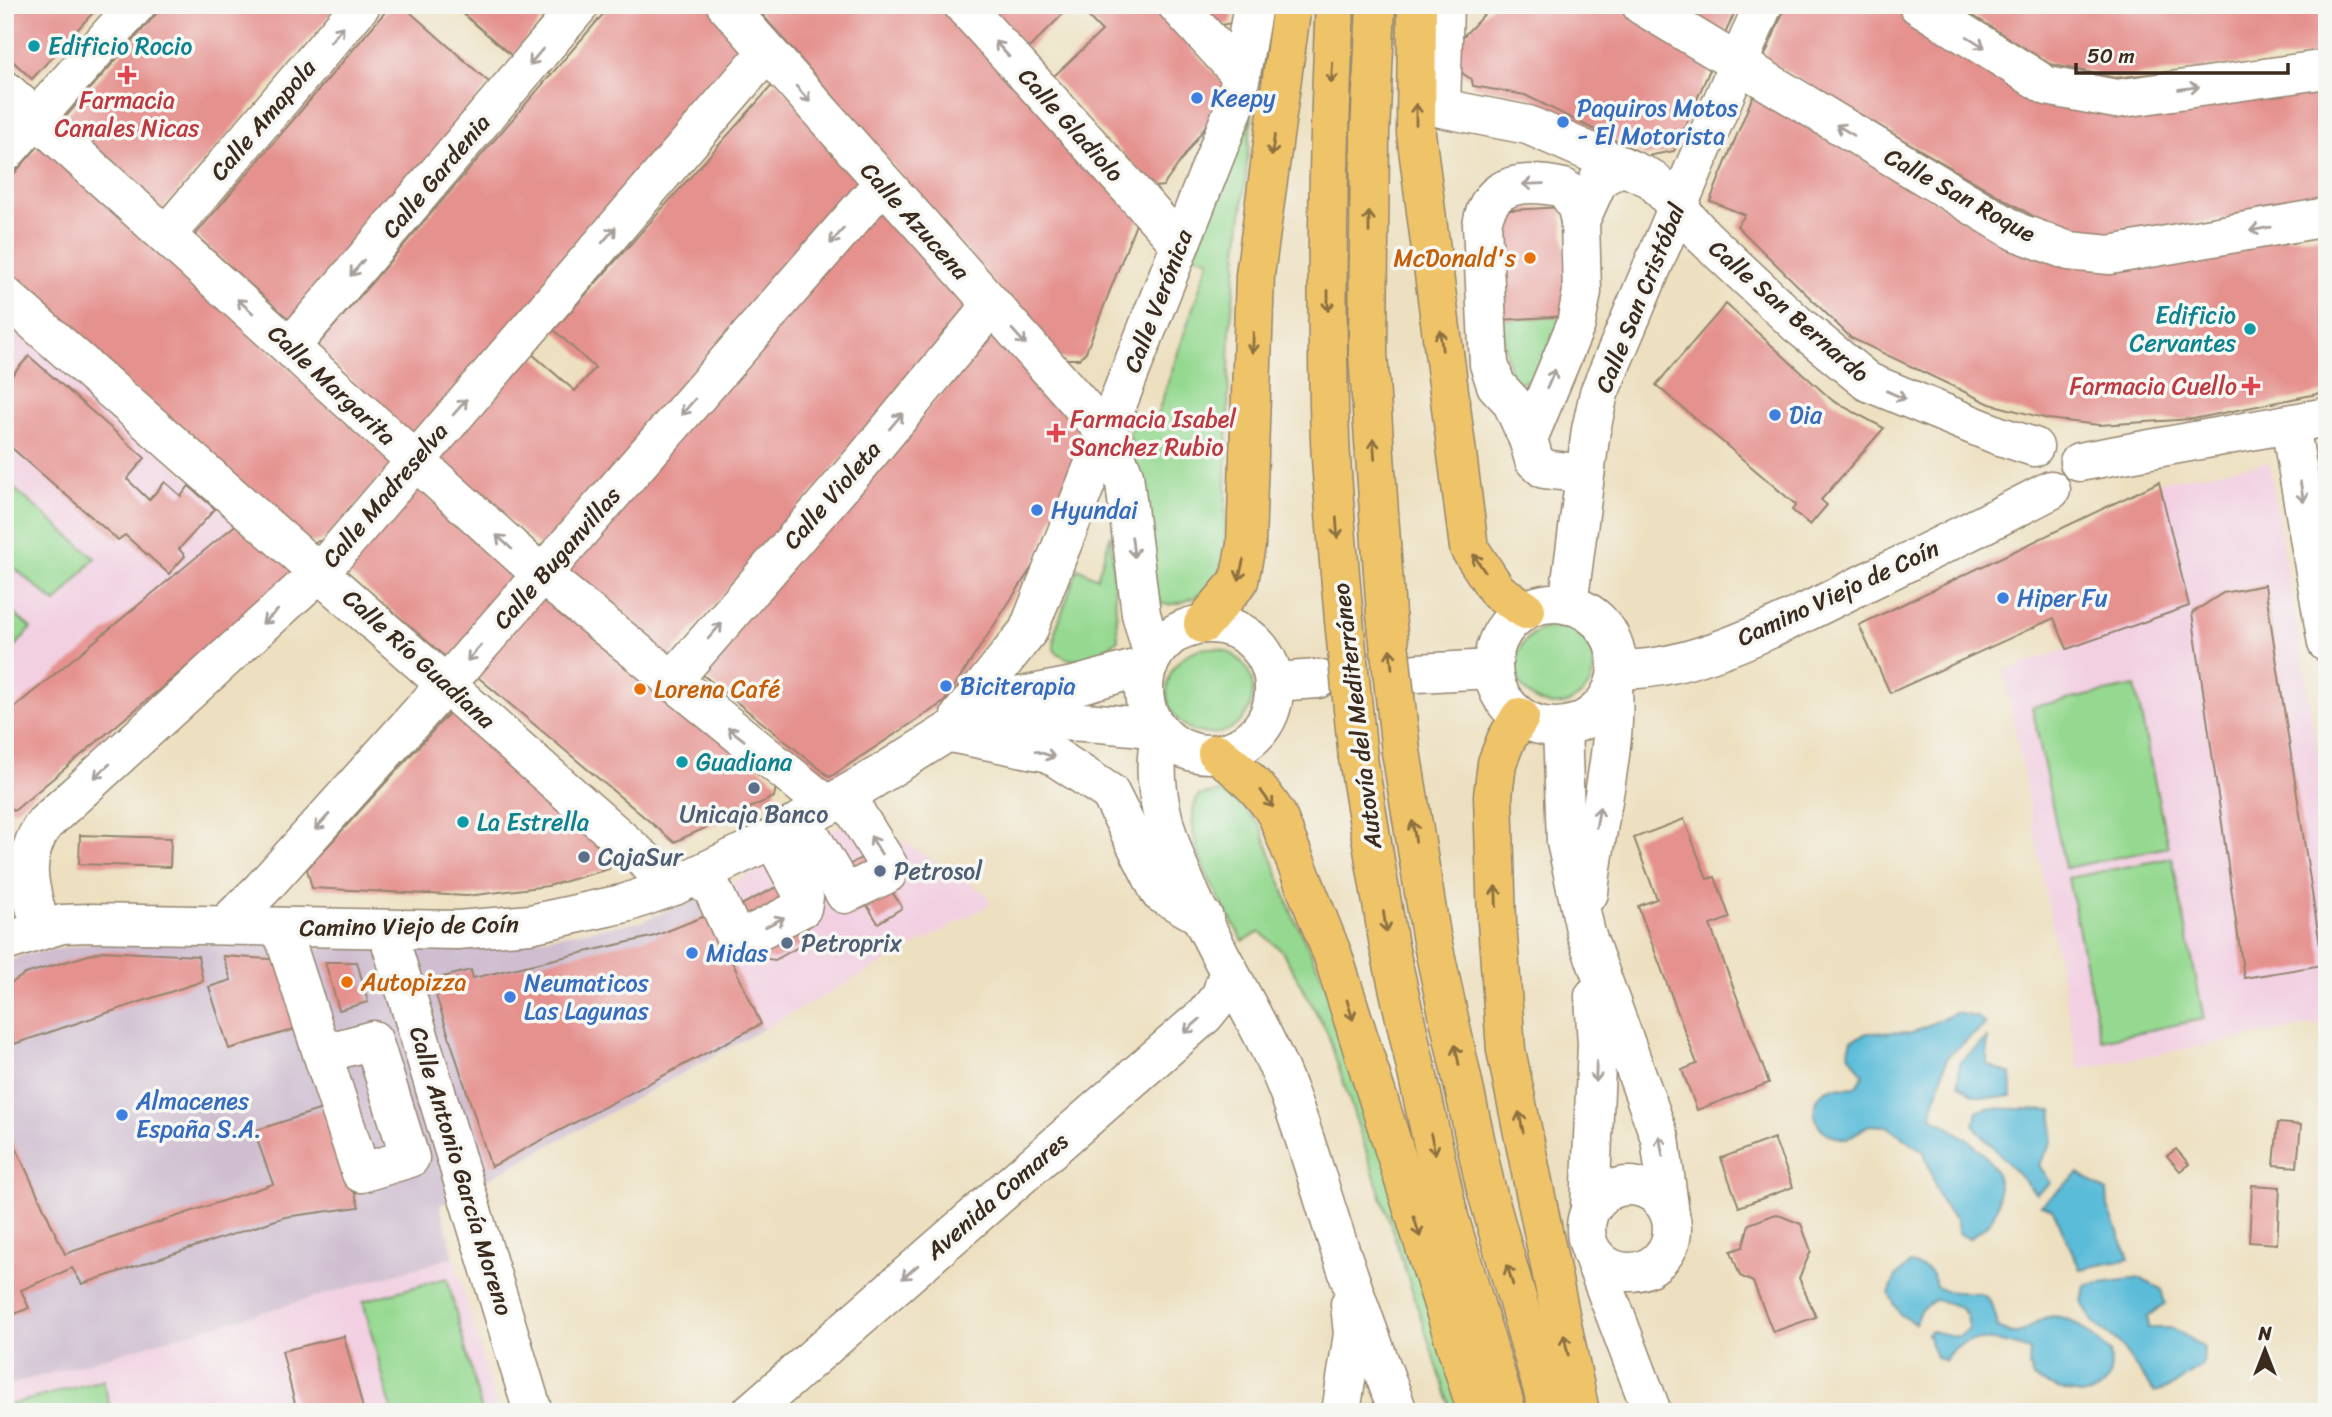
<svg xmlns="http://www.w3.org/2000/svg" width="2332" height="1417" font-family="Sriracha,sans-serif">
<rect width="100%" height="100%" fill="#f6f6f2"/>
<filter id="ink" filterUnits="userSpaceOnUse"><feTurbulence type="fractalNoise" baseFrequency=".0143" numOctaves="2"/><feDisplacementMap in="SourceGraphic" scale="14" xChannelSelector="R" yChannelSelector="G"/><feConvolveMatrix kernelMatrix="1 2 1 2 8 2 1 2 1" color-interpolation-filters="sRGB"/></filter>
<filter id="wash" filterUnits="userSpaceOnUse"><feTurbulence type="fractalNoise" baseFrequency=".00686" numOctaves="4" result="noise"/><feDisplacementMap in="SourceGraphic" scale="28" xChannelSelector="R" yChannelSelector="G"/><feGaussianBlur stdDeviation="1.57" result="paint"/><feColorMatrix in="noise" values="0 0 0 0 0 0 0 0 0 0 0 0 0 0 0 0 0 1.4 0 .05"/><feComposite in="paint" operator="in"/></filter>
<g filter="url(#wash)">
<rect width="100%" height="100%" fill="#ede0c0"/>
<!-- built -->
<g fill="#f2d0e2">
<polygon points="5,318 239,522 5,715"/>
<polygon points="2269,462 2327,807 2327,1022 2079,1069 2004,671 2189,606 2159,482"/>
<polygon points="861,815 986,894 991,904 763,1029 710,914 721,889"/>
<polygon points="454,1257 498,1412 5,1412 5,1386"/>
</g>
<!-- industrial -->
<polygon fill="#cfbed0" points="703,896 763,1029 440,1205 454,1257 5,1386 5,964 23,955 104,941 423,950 500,945 640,922"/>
<!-- green -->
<g fill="#95d991" stroke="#688258" stroke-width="2">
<path d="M1252,114L1230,330L1225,539C1223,550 1223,563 1219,573C1212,592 1181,607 1162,604L1153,593L1140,481L1129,433L1135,418L1153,427L1209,260L1194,255Z"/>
<polygon points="1569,316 1532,381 1512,382 1500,320"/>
<polygon points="5,481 95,558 56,603 5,560"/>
<path d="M1111,534L1118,640C1098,655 1077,671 1054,650L1055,632L1078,568L1097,578Z"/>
<polygon points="5,606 31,628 5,659"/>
<circle cx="1555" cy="666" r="39"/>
<circle cx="1210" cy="691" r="43"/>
<polygon points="2135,686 2168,847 2065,868 2032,707"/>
<path d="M1220,792L1231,795L1260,825L1293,916L1333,999L1473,1412H1452L1327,1032L1282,951L1260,932L1243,941C1222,902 1177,839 1198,796Z"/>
<polygon points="2172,858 2204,1019 2101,1040 2068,878"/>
<polygon points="447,1278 482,1412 392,1412 363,1301"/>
<polygon points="103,1380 111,1412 5,1412 5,1406"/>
</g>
<!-- water -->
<g fill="#5abcd9" stroke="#4a737c" stroke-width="2">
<path d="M1955,1013L1977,1017L1986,1024L1947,1057L1931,1116C1962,1137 2006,1156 1998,1201C1996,1219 1984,1229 1969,1239L1959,1233L1955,1218L1941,1202L1924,1152L1887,1126L1869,1125L1847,1139C1837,1138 1829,1136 1822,1129C1810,1117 1813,1093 1831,1088C1838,1086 1846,1089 1854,1087C1860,1085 1861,1080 1863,1074L1848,1052L1852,1040L1867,1033L1913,1032Z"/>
<path d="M1987,1038V1065L2011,1074L2012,1096C1988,1099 1977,1100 1958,1084L1960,1062Z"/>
<polygon points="1987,1108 2053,1110 2052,1142 2039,1165 2051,1183 2036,1194 1974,1126 1977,1111"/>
<polygon points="2079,1173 2107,1192 2108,1207 2129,1259 2080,1269 2053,1209 2041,1205"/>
<path d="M1910,1264C1926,1267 1933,1270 1936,1286C1961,1304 1990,1271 1998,1328C2026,1342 2026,1323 2048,1317C2070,1311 2095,1340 2110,1352C2118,1411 2066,1395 2033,1378L2029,1366L2030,1350C2003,1341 1960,1329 1945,1361L1936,1357L1927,1334L1931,1331L1959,1337L1968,1330C1971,1307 1954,1304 1935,1300L1920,1310L1915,1324L1900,1314L1889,1294L1896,1276Z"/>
<polygon points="2139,1278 2161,1289 2165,1304 2148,1317 2148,1328 2173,1328 2204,1348 2203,1365 2173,1386 2154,1392 2117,1341 2094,1323 2082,1302 2085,1285"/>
</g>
<g id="blocks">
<!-- building -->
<g fill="#e5918e">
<polygon points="5,5 100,5 32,79 5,54"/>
<polygon points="164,5 338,5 162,210 62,121"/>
<polygon points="391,5 402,5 490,83 294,324 195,235"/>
<polygon points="453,5 554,5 512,56"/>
<polygon points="611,5 708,5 751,56 414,439 316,347"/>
<polygon points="754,5 945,5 1138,219 1086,352 1079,359 1060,359"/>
<polygon points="988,5 1072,5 1028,49"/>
<polygon points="1077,5 1152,5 1230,91 1163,186 1154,187 1053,77 1102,31"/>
<polygon points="1198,5 1233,5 1231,23 1217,26"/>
<polygon points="1493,5 1615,5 1712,65 1674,151 1647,156 1525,95 1473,86 1472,80 1447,62 1454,46"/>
<polygon points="1677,5 1738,5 1725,34"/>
<polygon points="1786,5 1889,5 2042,102 2327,87 2327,202 2094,240 2043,222 1764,58"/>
<polygon points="1956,5 2327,5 2327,54 2115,78 2050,64"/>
<polygon points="776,81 867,182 545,551 438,458 532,354 575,391 595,368 554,330"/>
<polygon points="1754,93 2006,244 2327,237 2327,392 2193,419 2099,425 2048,419 1990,404 1851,338 1737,226 1745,215 1710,201"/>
<polygon points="41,143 393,463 325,540 309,543 5,276 5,184"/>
<polygon points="881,200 973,308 668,658 562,569"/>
<polygon points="1562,207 1569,316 1500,320 1494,211"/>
<polygon points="1726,304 1833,401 1884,428 1821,500 1827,505 1810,525 1792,510 1796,505 1656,385"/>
<polygon points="995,333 1085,436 1034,564 944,702 830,777 698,671"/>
<polygon points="29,356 145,458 127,479 149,500 165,482 181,496 189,486 215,509 179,549 185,556 169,574 125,535 118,540 5,442 5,379 7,381"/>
<polygon points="2159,482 2189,606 2067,649 2054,618 1890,693 1859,625"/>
<polygon points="418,487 522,580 451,662 345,570"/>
<polygon points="239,522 299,573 14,811 5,803 5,715"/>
<polygon points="2265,585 2323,965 2244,978 2192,613 2223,593"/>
<polygon points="544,590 777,782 774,797 674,842 473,673"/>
<polygon points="451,711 616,855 609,869 548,886 467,896 312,888 307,869"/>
<polygon points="1684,819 1707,879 1715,877 1730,918 1710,925 1769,1083 1697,1110 1682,1070 1697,1064 1638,906 1657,899 1634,838"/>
<polygon points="80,835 171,838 170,867 79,864"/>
<polygon points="869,853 902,908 878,923 844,868"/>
<polygon points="776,887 788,891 809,930 807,942 775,960 762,958 740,917 743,904"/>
<polygon points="710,914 761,1024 491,1167 431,980 471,970 473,978 655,936"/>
<polygon points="102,951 198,956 203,981 5,1047 5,987 25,974"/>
<polygon points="223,956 284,960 305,1026 229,1049 209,987 231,980"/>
<polygon points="325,962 357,962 368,1002 339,1010"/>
<polygon points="328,1107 359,1207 285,1217 82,1284 72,1268 21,1290 29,1308 5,1318 5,1124 65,1254 273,1184 254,1131"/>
<polygon points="2278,1123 2301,1125 2297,1167 2274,1165"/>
<polygon points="1774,1138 1793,1187 1739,1207 1721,1158"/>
<polygon points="2176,1149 2189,1164 2180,1171 2167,1156"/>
<polygon points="2252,1185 2280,1187 2277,1244 2249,1242"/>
<polygon points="1776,1214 1801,1224 1811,1251 1799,1278 1816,1317 1773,1332 1753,1282 1740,1276 1731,1251 1743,1247 1749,1224"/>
<polygon points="344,1336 364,1412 297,1412 282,1351"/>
</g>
</g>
</g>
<g filter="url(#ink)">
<use href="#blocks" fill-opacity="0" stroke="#94856f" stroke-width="2"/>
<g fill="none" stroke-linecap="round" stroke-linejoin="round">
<!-- minor-tunnel -->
<polyline stroke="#c9bca0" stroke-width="38" stroke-dasharray="38 19" stroke-linecap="butt" points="1256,24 1443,27"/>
<!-- minor casing -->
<g stroke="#94856f" stroke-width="41">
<g id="minor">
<polyline points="726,5 1107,434 1124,475 1141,614 1153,656"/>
<polyline points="963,5 1180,244"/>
<polyline points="1177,5 1241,75"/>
<polyline points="1444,5 1441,108 1528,125 1652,179 1704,237 1797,324 1868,382 1997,435 2034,447"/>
<polyline points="1641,5 2017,232 2069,251 2110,255 2327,217"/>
<polyline points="1918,5 2047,86 2116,99 2327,69"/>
<polyline points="5,90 542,575 828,806"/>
<polyline points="5,153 136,5"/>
<polyline points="166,235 361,5"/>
<polyline points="5,296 674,886"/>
<polyline points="291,346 580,5"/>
<polyline points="2290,425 2327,643"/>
<path d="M1528,439L1511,401L1496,385L1489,364L1482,225C1489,180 1527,180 1564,188L1576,205L1580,221"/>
<polyline points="2079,462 2327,417"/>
<polyline points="1585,474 1544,469 1534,460 1528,439 1576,324 1582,292 1580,221 1599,179 1622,166"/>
<circle cx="1555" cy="665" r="62"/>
<polyline points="1568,605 1591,430 1599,393 1763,5"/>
<circle cx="1209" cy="689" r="65"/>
<path d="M1617,669C1694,675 1805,612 1875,578C1934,549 1993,520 2051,490"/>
<polyline points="1417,673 1492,669"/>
<polyline points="671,682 862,462 991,306"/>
<polyline points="1274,682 1318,679"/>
<polyline points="960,716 1028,631 1236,103 1253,5"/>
<path d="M985,726C1043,717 1100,722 1158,729"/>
<polyline points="1562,727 1566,842 1586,934 1660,1138 1670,1214"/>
<path d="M1161,733C1132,839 1251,991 1288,1091C1310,1149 1325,1209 1346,1267C1362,1316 1381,1364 1398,1412"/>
<polyline points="955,734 1049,753 1110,793 1160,893 1204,918"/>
<polyline points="796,825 810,835 845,894 887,874 888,865 856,813 851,792"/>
<polyline points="695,877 712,888 733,933 739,937 746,937 802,908 804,897 780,852 779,833"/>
<path d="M1589,893C1595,826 1617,754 1613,688"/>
<polyline points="225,925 261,890 463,665 882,184"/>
<polyline points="281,927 361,1173 410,1158 373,1040 322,1054"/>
<path d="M41,929C30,888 19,861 44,824L321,571L767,52"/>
<polyline points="387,930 533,1412"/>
<polyline points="5,942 62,924 89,923 457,930 530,924 626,903 674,886 760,845 873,779 978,713 1011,698 1074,686 1149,665"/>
<circle cx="1629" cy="1229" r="43"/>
<polyline points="1590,1208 1597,1044 1594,996"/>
<polyline points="1591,1251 1652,1412"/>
<polyline points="751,1412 1205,1015 1221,995 1229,970"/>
<polyline points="1341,1412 1353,1334 1350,1304"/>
</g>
</g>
<!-- highway casing -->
<g stroke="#94856f" stroke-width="41">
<g id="highway">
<path d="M1335,5C1328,150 1325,295 1330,440C1333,500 1339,560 1344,620"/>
<polyline points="1376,5 1370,134 1368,353 1386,615"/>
<polyline points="1417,5 1416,133 1469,548 1498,592 1526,610"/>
<polyline points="1203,624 1239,581 1246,545 1255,275 1292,5"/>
<polyline points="1520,717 1506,740 1497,763 1493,796 1497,922 1506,1050 1580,1412"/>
<polyline points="1401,751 1431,935 1485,1185 1549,1412"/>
<path d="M1217,753C1241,772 1261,789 1277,815L1333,956L1477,1412"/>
<polyline points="1358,758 1389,946 1449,1217 1507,1412"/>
</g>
</g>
<!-- minor -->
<use href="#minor" stroke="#fff" stroke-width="38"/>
<!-- highway -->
<use href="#highway" stroke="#efc469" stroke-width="38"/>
<!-- highway-bridge casing -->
<g stroke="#94856f" stroke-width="41" stroke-linecap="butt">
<g id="highway-bridge">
<polyline points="1386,615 1401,751"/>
<polyline points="1344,620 1358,758"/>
</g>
</g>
<!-- highway-bridge -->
<use href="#highway-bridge" stroke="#efc469" stroke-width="38"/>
</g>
<!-- one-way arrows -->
<defs><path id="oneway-shaft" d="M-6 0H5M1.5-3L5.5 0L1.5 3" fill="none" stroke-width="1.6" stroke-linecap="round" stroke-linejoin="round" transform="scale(1.75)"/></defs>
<g stroke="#a79f9a">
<use href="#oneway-shaft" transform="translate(337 34) rotate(-50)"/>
<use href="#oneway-shaft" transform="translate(1976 42) rotate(32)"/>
<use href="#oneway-shaft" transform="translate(1002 49) rotate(-132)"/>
<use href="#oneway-shaft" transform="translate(536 57) rotate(130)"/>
<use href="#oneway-shaft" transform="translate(2189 88) rotate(-8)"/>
<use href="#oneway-shaft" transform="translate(803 94) rotate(49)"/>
<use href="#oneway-shaft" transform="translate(1845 130) rotate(-149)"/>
<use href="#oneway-shaft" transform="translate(1533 184) rotate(178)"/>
<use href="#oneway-shaft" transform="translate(2260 229) rotate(170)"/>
<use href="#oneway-shaft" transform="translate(609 235) rotate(-49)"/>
<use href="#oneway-shaft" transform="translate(837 236) rotate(131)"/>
<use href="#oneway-shaft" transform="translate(357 268) rotate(130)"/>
<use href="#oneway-shaft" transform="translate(245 306) rotate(-138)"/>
<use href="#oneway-shaft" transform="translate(1019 337) rotate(48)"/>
<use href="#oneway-shaft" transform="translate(1551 379) rotate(-66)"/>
<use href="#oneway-shaft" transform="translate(1896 395) rotate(23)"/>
<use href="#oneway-shaft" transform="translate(460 407) rotate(-49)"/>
<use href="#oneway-shaft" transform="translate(688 407) rotate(131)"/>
<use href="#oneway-shaft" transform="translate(896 421) rotate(-50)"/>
<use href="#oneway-shaft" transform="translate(2302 492) rotate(81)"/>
<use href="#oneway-shaft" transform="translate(504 542) rotate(-138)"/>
<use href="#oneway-shaft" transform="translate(1133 547) rotate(83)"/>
<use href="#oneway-shaft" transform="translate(270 617) rotate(138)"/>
<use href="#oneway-shaft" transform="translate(715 631) rotate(-49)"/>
<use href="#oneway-shaft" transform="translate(474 653) rotate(131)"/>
<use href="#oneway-shaft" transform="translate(736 734) rotate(-142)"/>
<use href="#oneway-shaft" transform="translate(1045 754) rotate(19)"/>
<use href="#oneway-shaft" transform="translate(102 771) rotate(138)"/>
<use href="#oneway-shaft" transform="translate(1598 817) rotate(-80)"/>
<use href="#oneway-shaft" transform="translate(322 822) rotate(132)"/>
<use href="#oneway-shaft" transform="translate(876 845) rotate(-121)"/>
<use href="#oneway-shaft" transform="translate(775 922) rotate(-27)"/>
<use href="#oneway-shaft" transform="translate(1192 1026) rotate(139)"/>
<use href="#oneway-shaft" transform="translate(1596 1072) rotate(92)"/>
<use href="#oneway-shaft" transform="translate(1661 1146) rotate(-100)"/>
<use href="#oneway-shaft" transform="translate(910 1272) rotate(139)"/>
</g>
<g stroke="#8c6f40">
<use href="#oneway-shaft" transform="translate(1332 73) rotate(93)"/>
<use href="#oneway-shaft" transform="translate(1416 114) rotate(-90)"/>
<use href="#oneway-shaft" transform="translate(1273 146) rotate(98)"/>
<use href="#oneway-shaft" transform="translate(1369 222) rotate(-90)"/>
<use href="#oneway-shaft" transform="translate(1328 301) rotate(90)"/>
<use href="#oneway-shaft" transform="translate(1441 340) rotate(-97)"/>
<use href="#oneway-shaft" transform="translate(1253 343) rotate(92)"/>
<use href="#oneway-shaft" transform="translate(1374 449) rotate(-94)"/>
<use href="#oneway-shaft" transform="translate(1337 528) rotate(86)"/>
<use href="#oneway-shaft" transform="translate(1479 563) rotate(-123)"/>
<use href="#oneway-shaft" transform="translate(1241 570) rotate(103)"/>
<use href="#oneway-shaft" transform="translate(1391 659) rotate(-96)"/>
<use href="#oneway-shaft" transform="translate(1267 799) rotate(54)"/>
<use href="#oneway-shaft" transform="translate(1414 831) rotate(-99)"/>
<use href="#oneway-shaft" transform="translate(1496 896) rotate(-92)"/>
<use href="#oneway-shaft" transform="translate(1385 922) rotate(81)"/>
<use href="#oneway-shaft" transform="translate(1350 1010) rotate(73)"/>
<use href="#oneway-shaft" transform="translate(1457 1055) rotate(-102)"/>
<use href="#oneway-shaft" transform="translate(1521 1122) rotate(-102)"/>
<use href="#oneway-shaft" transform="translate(1433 1144) rotate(77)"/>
<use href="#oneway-shaft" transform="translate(1417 1227) rotate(73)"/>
<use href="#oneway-shaft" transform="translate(1510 1275) rotate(-106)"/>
<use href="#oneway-shaft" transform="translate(1566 1345) rotate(-102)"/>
</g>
</g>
<!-- markers -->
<g fill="#0f9aa8" stroke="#f6f6f2" stroke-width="2.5">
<circle cx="34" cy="46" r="7"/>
<circle cx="2250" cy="329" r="7"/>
<circle cx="682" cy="762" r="7"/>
<circle cx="463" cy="822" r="7"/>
</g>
<g fill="#e0444e" stroke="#f6f6f2" stroke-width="2.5">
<path d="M123.5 64.5h7v7h7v7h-7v7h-7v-7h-7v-7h7z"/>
<path d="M2247.5 375.5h7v7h7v7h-7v7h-7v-7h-7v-7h7z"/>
<path d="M1052.5 422.5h7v7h7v7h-7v7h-7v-7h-7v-7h7z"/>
</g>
<g fill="#3f7fe0" stroke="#f6f6f2" stroke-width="2.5">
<circle cx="1197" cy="98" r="7"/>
<circle cx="1563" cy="122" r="7"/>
<circle cx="1775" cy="415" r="7"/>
<circle cx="1037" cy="510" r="7"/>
<circle cx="2003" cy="598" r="7"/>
<circle cx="946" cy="686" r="7"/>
<circle cx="692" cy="953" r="7"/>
<circle cx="510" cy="997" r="7"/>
<circle cx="122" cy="1115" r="7"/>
</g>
<g fill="#e8710a" stroke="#f6f6f2" stroke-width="2.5">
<circle cx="1530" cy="258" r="7"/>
<circle cx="640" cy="689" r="7"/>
<circle cx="347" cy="982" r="7"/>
</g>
<g fill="#5c6f8a" stroke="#f6f6f2" stroke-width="2.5">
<circle cx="754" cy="788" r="7"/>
<circle cx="584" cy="857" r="7"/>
<circle cx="880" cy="871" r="7"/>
<circle cx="787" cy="943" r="7"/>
</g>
<g text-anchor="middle" stroke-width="7" stroke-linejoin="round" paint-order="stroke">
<!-- culture labels -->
<g font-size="24" fill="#0d838f" stroke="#f6f6f2" text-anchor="start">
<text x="48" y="54">Edificio Rocio</text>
<text x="2236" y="323" text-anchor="end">Edificio<tspan x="2236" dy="28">Cervantes</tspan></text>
<text x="696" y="770">Guadiana</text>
<text x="477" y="830">La Estrella</text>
</g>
<!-- shop labels -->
<g font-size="24" fill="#366cbe" stroke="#f6f6f2" text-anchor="start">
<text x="1211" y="106">Keepy</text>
<text x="1577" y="116">Paquiros Motos<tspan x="1577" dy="28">- El Motorista</tspan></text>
<text x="1789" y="423">Dia</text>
<text x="1051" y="518">Hyundai</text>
<text x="2017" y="606">Hiper Fu</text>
<text x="960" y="694">Biciterapia</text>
<text x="706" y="961">Midas</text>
<text x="524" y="991">Neumaticos<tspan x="524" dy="28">Las Lagunas</tspan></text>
<text x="136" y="1109">Almacenes<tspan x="136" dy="28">España S.A.</tspan></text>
</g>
<!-- health labels -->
<g font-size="24" fill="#be3a42" stroke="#f6f6f2">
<text x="127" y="108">Farmacia<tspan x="127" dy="28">Canales Nicas</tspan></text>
<text x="2237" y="394" text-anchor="end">Farmacia Cuello</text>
<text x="1070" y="427" text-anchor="start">Farmacia Isabel<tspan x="1070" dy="28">Sanchez Rubio</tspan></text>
</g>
<!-- street labels -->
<g font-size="24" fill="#3b2a1e" stroke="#f6f6f2">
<text transform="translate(263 120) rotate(-50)" y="8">Calle Amapola</text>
<text transform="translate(1071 125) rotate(48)" y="8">Calle Gladiolo</text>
<text transform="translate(436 176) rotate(-50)" y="8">Calle Gardenia</text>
<text transform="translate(1960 195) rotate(29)" y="8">Calle San Roque</text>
<text transform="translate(915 221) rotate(48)" y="8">Calle Azucena</text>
<text transform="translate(1640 298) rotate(-68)" y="8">Calle San Cristóbal</text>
<text transform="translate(1158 301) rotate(-69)" y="8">Calle Verónica</text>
<text transform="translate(1789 311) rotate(41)" y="8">Calle San Bernardo</text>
<text transform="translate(332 385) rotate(43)" y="8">Calle Margarita</text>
<text transform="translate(385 495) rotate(-50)" y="8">Calle Madreselva</text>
<text transform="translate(832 495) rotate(-49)" y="8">Calle Violeta</text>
<text transform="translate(557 558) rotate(-49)" y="8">Calle Buganvillas</text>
<text transform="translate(1838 593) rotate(-25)" y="8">Camino Viejo de Coín</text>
<text transform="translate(419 659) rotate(42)" y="8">Calle Río Guadiana</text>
<text transform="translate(1357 716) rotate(-97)" y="8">Autovía del Mediterráneo</text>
<text transform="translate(409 926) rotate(-1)" y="8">Camino Viejo de Coín</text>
<text transform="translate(461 1171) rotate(73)" y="8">Calle Antonio García Moreno</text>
<text transform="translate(997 1196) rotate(-41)" y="8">Avenida Comares</text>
</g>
<!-- food labels -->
<g font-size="24" fill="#c56008" stroke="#f6f6f2" text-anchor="start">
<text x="1516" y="266" text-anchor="end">McDonald's</text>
<text x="654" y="697">Lorena Café</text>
<text x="361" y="990">Autopizza</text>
</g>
<!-- service labels -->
<g font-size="24" fill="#4e5e75" stroke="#f6f6f2" text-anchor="start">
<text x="754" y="822" text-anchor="middle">Unicaja Banco</text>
<text x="598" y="865">CajaSur</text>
<text x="894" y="879">Petrosol</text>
<text x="801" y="951">Petroprix</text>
</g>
</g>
<!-- margin -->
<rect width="2332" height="1417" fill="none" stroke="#f6f6f2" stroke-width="28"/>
<!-- north arrow -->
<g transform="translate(2265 1350)" stroke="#f6f6f2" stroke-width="5" paint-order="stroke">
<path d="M0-5L12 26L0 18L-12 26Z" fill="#3b2a1e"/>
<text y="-10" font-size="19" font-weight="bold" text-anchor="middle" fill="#3b2a1e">N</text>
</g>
<!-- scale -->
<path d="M2076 63v10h212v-10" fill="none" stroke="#3b2a1e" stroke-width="3.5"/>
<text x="2087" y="63" font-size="21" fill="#3b2a1e" stroke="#f6f6f2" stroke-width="5" paint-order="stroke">50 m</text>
</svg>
